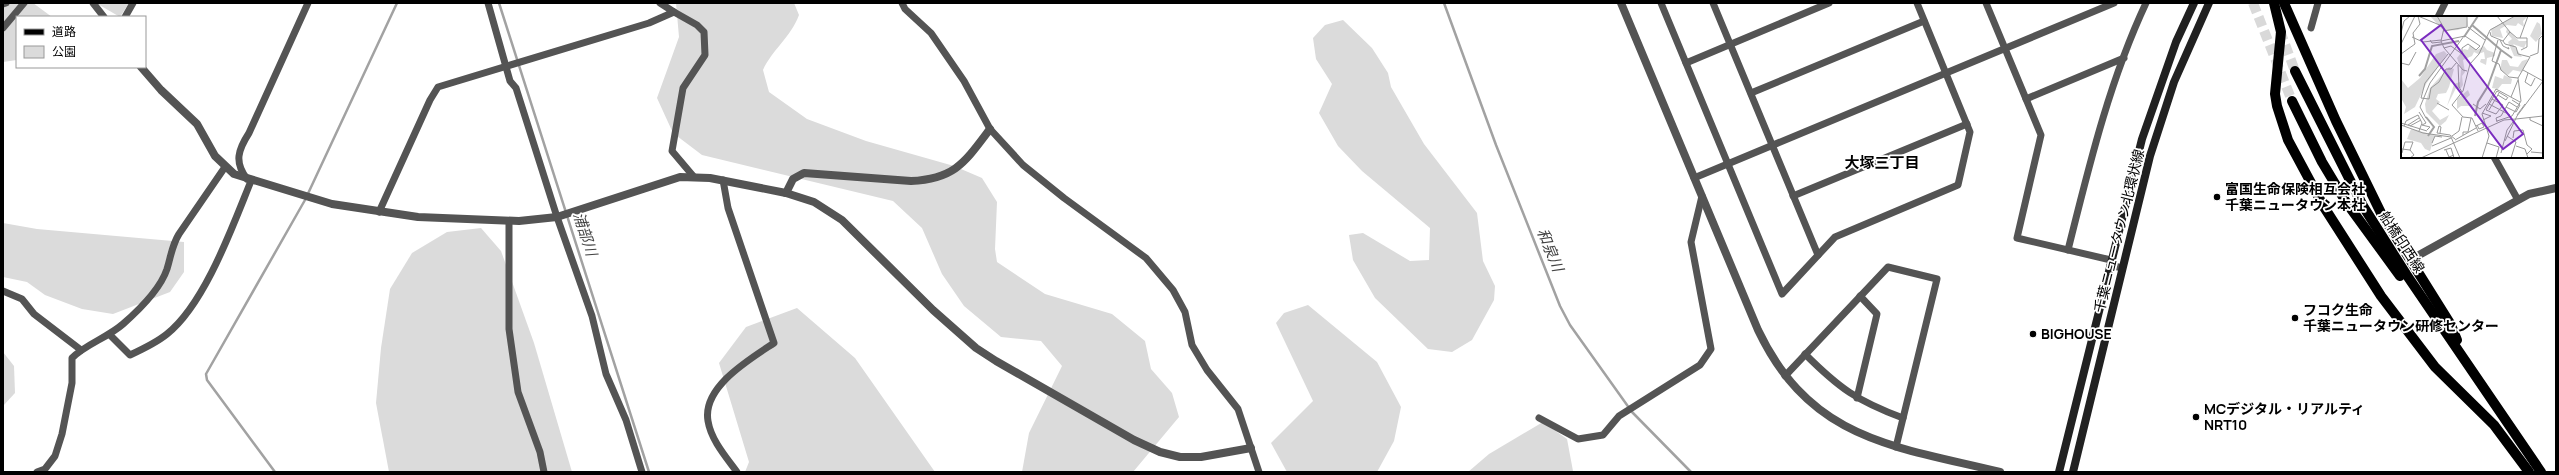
<svg xmlns="http://www.w3.org/2000/svg" width="2559" height="475" font-family="Manrope,'Noto Sans JP',sans-serif">
<rect width="100%" height="100%" fill="#fff"/>
<!-- green -->
<g fill="#dbdbdb">
<polygon points="3,3 33,3 52,17 17,17 17,60 3,62"/>
<polygon points="96,3 129,3 120,17"/>
<path d="M676,3H794L799,15C791,37 772,50 763,70L769,92L807,119L866,141L954,166L982,178L997,202L995,249L997,262L1045,294L1112,314L1145,341L1151,369L1172,393L1179,417L1133,472H1022L1029,433L1062,366L1041,341L1001,337L964,306L942,274L922,228L893,201L702,155L673,133L657,98L679,37Z"/>
<polygon points="1343,20 1372,48 1388,73 1391,87 1424,144 1477,213 1483,261 1495,286 1494,300 1472,340 1452,352 1428,349 1375,298 1353,260 1349,235 1363,233 1410,261 1429,260 1430,228 1362,171 1338,146 1319,113 1332,84 1316,59 1313,38 1325,25"/>
<polygon points="3,223 37,229 184,242 184,272 170,292 113,314 82,309 45,295 27,282 3,277"/>
<polygon points="481,228 501,251 534,343 572,472 389,472 376,403 381,348 390,289 412,253 447,232"/>
<polygon points="1308,305 1377,362 1401,407 1394,441 1377,472 1287,472 1271,443 1313,401 1276,323 1284,313"/>
<polygon points="797,308 855,358 935,472 745,472 749,462 719,363 746,327"/>
<polygon points="3,352 14,366 15,393 3,406"/>
<polygon points="1543,422 1567,439 1573,471 1468,472 1489,454"/>
</g>
<g fill="none" stroke-linecap="round" stroke-linejoin="round">
<!-- stream -->
<g stroke="#a2a2a2" stroke-width="2.5">
<polyline points="499,3 649,472"/>
<polyline points="1444,3 1496,145 1560,306 1570,325 1632,412 1691,472"/>
<polyline points="275,472 207,380 206,374 305,200 397,3"/>
</g>
<!-- primary-tunnel -->
<g stroke="#d9d9d9" stroke-width="10" stroke-dasharray="10 5" stroke-linecap="butt">
<polyline points="2253,3 2292,101"/>
<polyline points="2280,31 2295,71"/>
</g>
<!-- minor -->
<g stroke="#545454" stroke-width="7">
<polyline points="93,3 104,17"/>
<polyline points="488,3 510,81 516,88 557,217 592,316 606,374 626,420 642,472"/>
<polyline points="902,3 905,9 931,33 964,81 990,129 1023,165 1064,198 1146,258 1173,290 1185,312 1192,345 1207,370 1238,409 1259,472"/>
<polyline points="1661,3 1782,294 1835,237 1958,185 1970,132 1917,3"/>
<polyline points="1713,3 1818,255"/>
<polyline points="1986,3 2041,135 2017,238 2111,260"/>
<polyline points="3,4 6,3"/>
<polyline points="674,12 697,25 704,32 705,55 683,88 672,151 694,177"/>
<polyline points="125,17 133,3"/>
<polyline points="2438,17 2445,3"/>
<polyline points="3,28 24,3"/>
<polyline points="2311,28 2318,3"/>
<polyline points="1686,63 1829,3"/>
<polyline points="1751,93 1924,21"/>
<polyline points="2026,99 2124,58"/>
<polyline points="2494,157 2518,200"/>
<polyline points="1694,178 2114,3"/>
<path d="M247,179C234,162 238,150 249,133L308,3"/>
<path d="M723,180L728,208L774,343C750,359 702,387 708,421C711,440 726,457 737,472"/>
<polyline points="1793,196 1967,124"/>
<polyline points="379,212 430,100 438,87 649,23 674,12 660,3"/>
<polyline points="509,221 509,329 518,392 540,452 544,472"/>
<path d="M2068,250C2089,166 2109,82 2146,3"/>
<polyline points="2110,265 2122,268"/>
<polyline points="3,291 22,299 34,314 81,350"/>
<path d="M110,335L130,355C143,349 156,343 167,334C205,304 233,225 251,181"/>
<path d="M1805,354C1839,388 1857,401 1903,418"/>
<polyline points="1785,376 1888,267 1937,279 1896,447"/>
<polyline points="1857,398 1877,314 1860,296"/>
<polyline points="1539,418 1578,439 1603,435 1619,416 1700,365 1711,349 1691,242 1702,196"/>
<path d="M37,472L45,469L55,456L62,434L72,383V358C86,344 107,338 123,324C139,310 160,290 167,269C171,256 172,245 179,234L225,167"/>
</g>
<!-- tertiary -->
<g stroke="#545454" stroke-width="8">
<path d="M1621,3L1758,330C1811,441 1894,446 2000,472"/>
<path d="M141,67L161,90L197,124L215,156L234,174L332,204L418,217L519,221L557,217L680,177L710,178L786,193L793,179L804,173L911,181C955,179 965,162 990,129"/>
<polyline points="786,193 814,202 842,220 933,310 976,348 996,361 1134,440 1160,452 1180,457 1201,457 1251,448"/>
<polyline points="2410,260 2529,194 2556,188"/>
</g>
<!-- secondary -->
<g stroke="#212121" stroke-width="8">
<polyline points="2059,472 2142,139 2176,42 2194,3"/>
<polyline points="2073,472 2150,156 2174,82 2209,3"/>
</g>
<!-- primary -->
<g stroke="#000" stroke-width="10">
<polyline points="2274,3 2281,32 2275,94 2277,106 2288,140 2324,207 2381,296 2435,367 2494,425 2529,472"/>
<polyline points="2284,3 2336,121 2381,213 2451,325 2457,340"/>
<polyline points="2295,71 2363,206 2406,274 2541,472"/>
<polyline points="2292,101 2322,162 2346,202 2400,276"/>
</g>
</g>
<!-- markers -->
<g fill="#000" stroke="#fff" stroke-width="1.5">
<circle cx="2217" cy="197" r="4"/>
<circle cx="2295" cy="318" r="4"/>
<circle cx="2033" cy="334" r="4"/>
<circle cx="2196" cy="417" r="4"/>
</g>
<g text-anchor="middle" stroke-width="3.5" stroke-linejoin="round" paint-order="stroke">
<!-- poi labels -->
<g font-size="14" font-weight="bold" fill="#000" stroke="#fff" text-anchor="start">
<text x="2225" y="194">富国生命保険相互会社<tspan x="2225" dy="16">千葉ニュータウン本社</tspan></text>
<text x="2303" y="315">フコク生命<tspan x="2303" dy="16">千葉ニュータウン研修センター</tspan></text>
<text x="2041" y="339">BIGHOUSE</text>
<text x="2204" y="414">MCデジタル・リアルティ<tspan x="2204" dy="16">NRT10</tspan></text>
</g>
<!-- street labels -->
<g font-size="14" fill="#000" stroke="#fff">
<text transform="translate(2119 231) rotate(-76)" y="5">千葉ニュータウン北環状線</text>
<text transform="translate(2402 242) rotate(57)" y="5">船橋印西線</text>
</g>
<!-- neighbourhood labels -->
<g font-size="15" font-weight="bold" fill="#000" stroke="#fff">
<text x="1882" y="168">大塚三丁目</text>
</g>
<!-- water labels -->
<g font-size="15" font-style="italic" fill="#434343" stroke="#fff">
<text transform="translate(585 234) rotate(72)" y="5">浦部川</text>
<text transform="translate(1550 250) rotate(68)" y="5">和泉川</text>
</g>
</g>
<!-- overview -->
<g transform="translate(2401 16)">
<rect width="142" height="142" fill="#fff"/>
<path d="M29,0H66L67,10L57,14L43,15ZM115,0H127L122,5L123,11L117,7L115,10L106,9L99,13L102,22L91,20L90,13ZM136,6L139,8L141,18L135,26L129,20ZM106,13L118,25H126L123,32L112,28L121,41L113,40L107,26L111,23L105,16ZM69,29L76,34L83,30L86,34L94,37V40L86,42L85,49L79,46L80,43H84L83,36L77,38L73,36L71,40L62,44L64,56L61,60L62,69L60,72H55L46,90L53,68L59,66L60,53L56,42L63,33L67,34ZM43,35L46,38L25,68L14,91L3,98L5,91L0,82V63L7,72L19,62L35,38ZM127,43L121,56L112,54L107,59L99,54L101,44H106L109,50L117,51L121,45ZM48,51L53,53L48,71L45,77L37,78L35,83L39,86L31,95L39,104L48,99L45,105L39,110L25,96L24,88L29,72ZM103,59L111,63L110,68H101L97,73L91,72L94,60L102,63ZM67,74L69,79L63,84L72,90H60L56,93V83ZM10,113L34,119L29,135L24,133L20,127L6,123Z" fill="#dbdbdb"/>
<path fill="none" stroke="#a2a2a2" stroke-width="2" d="M71,9L100,34M63,21L77,0M18,60L24,53L31,30L58,25M74,100L77,86L87,70L100,34L111,42M25,101L33,111L27,120"/>
<path fill="none" stroke="#999" stroke-width="1" d="M17,0L41,10M36,0L43,12L40,25L43,32L62,54L66,55M96,0L109,16L102,25M67,11L84,24M42,15L66,11V0M89,16L90,20L102,25L104,28L115,31L117,38L129,41L117,62L120,85L111,100L96,105M109,16L116,22H126V31L120,34M0,17L3,5L9,0M11,21L22,26L40,24M119,22L127,0M29,24L31,27L40,26M97,24L91,45L98,48L100,54L108,61L117,62M99,24L102,30L108,33L107,31M40,25L64,20L79,30M0,28L14,0M43,32L50,30L61,38V32L67,28L75,34L79,30M0,38L14,28L12,17L19,8L17,0M47,38L24,67L20,82L28,83L30,72L38,66L45,53H50L56,46M129,40L137,37L138,23L142,19M0,47L8,49L15,36M57,49L58,71L61,76M122,54L142,65M127,57L124,66L130,70L134,62M97,79L105,84L107,81M110,81L117,64M91,83L102,89L95,98L85,94L91,83L96,75L106,81M36,87L48,94M72,88L79,93L85,88M88,88L109,99M105,91L115,96L119,89L111,84M88,94L98,77M18,96L25,107L21,109M81,97L90,100L82,104M116,99L124,88M129,101V104L142,110M25,102L19,91L29,67L63,20M115,103L142,100M96,106L95,102L100,100L108,86L116,91M0,107L26,115M0,109L22,117L50,121L59,142M7,109L18,102M21,109L29,111L26,114M3,110L5,105L17,99L21,107L18,115M9,110L20,104M75,110L81,107L83,111L78,113L76,109M77,115L71,102L62,101L51,89L62,75L69,48L78,38L89,14L114,0M39,117L40,111L38,110L36,117L49,119L54,123M62,119V116H67L70,102M51,120L58,115L61,101M106,120L115,126L110,142M112,122L113,115L122,114L126,129L131,133L126,138M54,124L75,112M104,125L116,100L142,65M31,127L34,120L41,121M86,127L98,131L95,142M31,130L50,122M115,130L124,133L127,142M1,133L9,134L13,139L9,142M43,134L50,132L53,142M45,134L48,141L53,139M130,136L142,137M1,137L4,126H12L9,134M100,137L106,114L112,106M20,142L103,104L115,103M81,142L88,120L81,98L95,73L119,86"/>
<path fill="#7b2cbf" fill-opacity="0.15" stroke="#7b2cbf" stroke-width="2" d="M40,9L122,118L102,133L20,24Z"/>
<rect width="142" height="142" fill="none" stroke="#000" stroke-width="2"/>
</g>
<!-- border -->
<rect width="2559" height="475" fill="none" stroke="#000000" stroke-width="8"/>
<!-- legend -->
<rect x="16" y="16" width="130" height="52" fill="#ffffff" stroke="#999999"/>
<rect x="24" y="29" width="20" height="6" fill="#000000" stroke="#999999"/>
<text x="52" y="36" font-size="12" fill="#000000">道路</text>
<rect x="24" y="46" width="20" height="12" fill="#dbdbdb" stroke="#999999"/>
<text x="52" y="56" font-size="12" fill="#000000">公園</text>
</svg>
